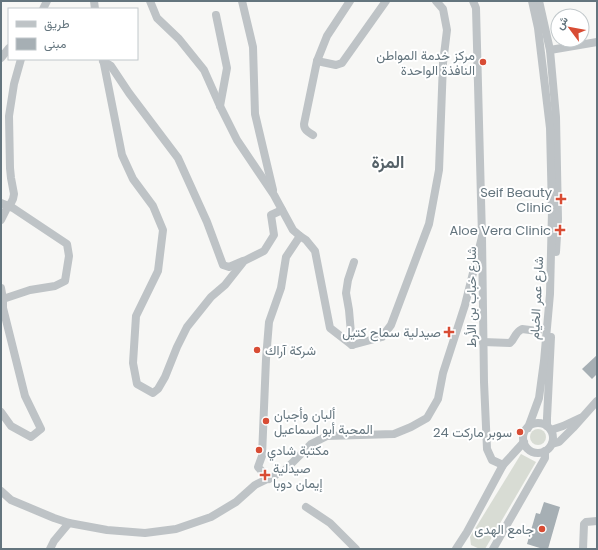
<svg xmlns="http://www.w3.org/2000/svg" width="598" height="550" font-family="Poppins,Vazirmatn,sans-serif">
<rect width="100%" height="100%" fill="#f7f7f5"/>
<!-- green -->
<g fill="#d8dcd4">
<circle cx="538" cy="437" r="8"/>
<polygon points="521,454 536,462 485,549 480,549 471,545 470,537"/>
</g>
<!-- building -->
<g fill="#a6afb4">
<polygon points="597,355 597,374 592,379 582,369"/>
<polygon points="544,502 560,507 548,549 543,549 527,544 536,513 540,514"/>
</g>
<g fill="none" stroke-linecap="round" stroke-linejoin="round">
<!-- minor -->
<g stroke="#bec3c6" stroke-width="8">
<polyline points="94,1 95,9"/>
<polyline points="150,1 157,18 179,39 204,70 220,106 237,140 274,195 293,230 300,236 306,240 315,251 330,328 352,345 382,337 391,325 429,224 439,170 443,63 447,30 443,9 436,1"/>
<polyline points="242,1 253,47 255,114 273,190"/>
<polyline points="473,1 476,8 482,237 484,382 487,449 492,460 503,465"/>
<polyline points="539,1 550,50 556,117 558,219 556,252"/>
<polyline points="43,9 47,1"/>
<polyline points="216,15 227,68 220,106"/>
<polyline points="550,50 597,42"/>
<polyline points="1,58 9,48"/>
<polyline points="103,59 122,155 133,179 153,206 163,230 158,271 136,316 133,363 137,384 153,393 158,389 165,377 177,347 187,327 211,297 225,285 244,261 264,251 274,235 271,215 282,210"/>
<polyline points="103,61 111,66 129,93 178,158 207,222 223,265 229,267 243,261"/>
<polyline points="317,61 336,65 342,63 386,1"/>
<path d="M313,135C308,132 304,130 304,124L317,61L327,36L350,1"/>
<polyline points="1,203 13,208 67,244 69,256 65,281 55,286 30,290 3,299 3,308 25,396 41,429 31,437 11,426 1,412"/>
<polyline points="1,220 8,206 11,203 13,199 14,194 11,178 10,168 9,116 14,84 21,59"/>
<polyline points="1,288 3,299"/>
<path d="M483,342L510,343C515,339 514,333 522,329L538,331"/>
<polyline points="352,345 349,310 346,293 348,280 354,262"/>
<circle cx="538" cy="438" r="15"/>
<polyline points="547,426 547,418 551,337"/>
<polyline points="528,428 539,398 544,361 550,294 552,211 550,128 538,28 532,1"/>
<polyline points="551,430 563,426 580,418"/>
<polyline points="552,444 559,442 573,428 597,401"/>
<polyline points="269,479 258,467 262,456 266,359 269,322 281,288 286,257 300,236"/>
<polyline points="1,491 11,500 54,518 69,523 107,530 145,533 176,529 211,517 236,502 255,485 284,471 311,444 327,436 394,434 411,427 427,418 438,399 443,373 465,305 482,237"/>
<polyline points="306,507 330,523 356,549"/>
<polyline points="50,549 54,541 69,523"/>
<polyline points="456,549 467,532 503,465 524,442"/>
<polyline points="493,549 545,458 545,451"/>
<polyline points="583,549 584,524 586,522 597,521"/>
</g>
</g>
<!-- markers -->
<g fill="#d84c34" stroke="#fff" stroke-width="1.5">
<circle cx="483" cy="62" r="4"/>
<path d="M559 193h4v4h4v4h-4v4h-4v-4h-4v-4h4z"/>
<path d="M558 224h4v4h4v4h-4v4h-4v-4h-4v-4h4z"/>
<path d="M447 326h4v4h4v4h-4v4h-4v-4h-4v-4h4z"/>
<circle cx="257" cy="350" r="4"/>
<circle cx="266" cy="421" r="4"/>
<circle cx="520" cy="432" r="4"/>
<circle cx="259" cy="450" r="4"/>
<path d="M263 469h4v4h4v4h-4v4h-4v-4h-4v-4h4z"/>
<circle cx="542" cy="529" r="4"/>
</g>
<g text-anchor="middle" stroke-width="4" stroke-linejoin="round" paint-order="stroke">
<!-- poi labels -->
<g font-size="13" fill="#64757e" stroke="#fff" text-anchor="end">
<text x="475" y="60">مركز خدمة المواطن<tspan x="475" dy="15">النافذة الواحدة</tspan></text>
<text x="552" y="197">Seif Beauty<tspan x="552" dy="15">Clinic</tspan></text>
<text x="551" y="235">Aloe Vera Clinic</text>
<text x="441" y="337">صيدلية سماح كتيل</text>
<text x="265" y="355" text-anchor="start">شركة آراك</text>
<text x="274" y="419" text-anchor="start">ألبان وأجبان<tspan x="274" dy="15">المحبة أبو اسماعيل</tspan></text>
<text x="512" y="437">سوبر ماركت 24</text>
<text x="267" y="455" text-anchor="start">مكتبة شادي</text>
<text x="273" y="473" text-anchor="start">صيدلية<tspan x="273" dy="15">إيمان دوبا</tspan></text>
<text x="534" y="534">جامع الهدى</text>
</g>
<!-- street labels -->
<g font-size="13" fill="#64757e" stroke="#fff">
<text transform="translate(471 297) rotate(-90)" y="5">شارع خباب بن الأرط</text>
<text transform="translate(536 298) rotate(-87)" y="5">شارع عمر الخيام</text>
</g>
<!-- district labels -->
<g font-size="17" font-weight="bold" fill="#566269" stroke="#fff">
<text x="388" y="168">المزة</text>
</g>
</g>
<!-- border -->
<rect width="598" height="550" fill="none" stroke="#64757e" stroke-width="4"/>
<!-- legend -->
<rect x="8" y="8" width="130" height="52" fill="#ffffff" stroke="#c1c8cb"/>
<rect x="16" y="21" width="20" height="6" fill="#bec3c6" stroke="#c1c8cb"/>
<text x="44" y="28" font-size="12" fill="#64757e">طريق</text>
<rect x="16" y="38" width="20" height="12" fill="#a6afb4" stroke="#c1c8cb"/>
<text x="44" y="48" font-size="12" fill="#64757e">مبنى</text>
<!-- north arrow -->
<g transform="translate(570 28) rotate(302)"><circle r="19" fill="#ffffff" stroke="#c1c8cb"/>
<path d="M0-3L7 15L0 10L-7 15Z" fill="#d84c34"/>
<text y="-6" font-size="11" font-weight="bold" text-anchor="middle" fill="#64757e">ش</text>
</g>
</svg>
